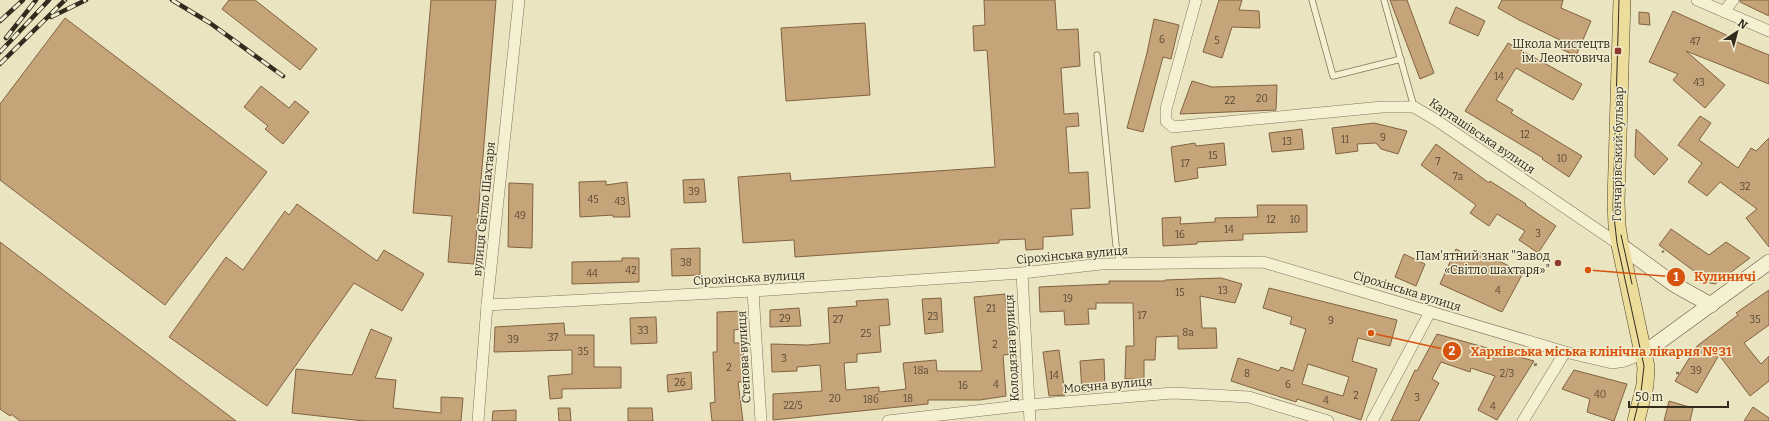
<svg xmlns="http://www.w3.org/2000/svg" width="1769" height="421" font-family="Bitter,serif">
<rect width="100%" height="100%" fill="#eae4c1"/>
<!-- building -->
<g fill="#c6a479" stroke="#806341" fill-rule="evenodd">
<polygon points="229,0 255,0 317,49 300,70 222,9"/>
<polygon points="431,0 496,0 474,264 448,262 452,216 413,213"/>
<polygon points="984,0 1055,0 1057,30 1078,29 1080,66 1061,68 1064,114 1078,113 1079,126 1066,127 1069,173 1088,172 1090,208 1071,209 1073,235 1043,237 1043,249 1026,250 1025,239 999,240 999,243 795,257 794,240 743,243 738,177 790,173 791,181 995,167 987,50 974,51 973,26 985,25"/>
<polygon points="1219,0 1242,0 1239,10 1259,11 1260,28 1232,27 1222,58 1203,52"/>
<polygon points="1390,0 1407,0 1434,73 1420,79"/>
<polygon points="1502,0 1563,0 1561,8 1591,21 1576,56 1557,47 1560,40 1519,20 1498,8"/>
<polygon points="1740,0 1769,0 1769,16 1740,2"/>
<polygon points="1456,7 1485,21 1478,36 1449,23"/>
<polygon points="1673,11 1733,38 1732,40 1769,55 1769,84 1686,51 1725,85 1705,108 1673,80 1678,74 1649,62"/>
<polygon points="1639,12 1649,13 1650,25 1639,24"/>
<polygon points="65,18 267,172 165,305 0,180 0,104"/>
<polygon points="1154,19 1179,25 1171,59 1163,57 1143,132 1127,128 1147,53"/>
<polygon points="865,23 870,95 786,101 781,28"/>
<polygon points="1508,43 1582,84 1573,100 1516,68 1496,100 1513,110 1511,113 1582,156 1569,177 1542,159 1543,158 1465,111"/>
<polygon points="1192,81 1212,87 1277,85 1276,110 1180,114"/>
<polygon points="261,86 289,108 295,101 309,112 283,144 265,129 268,126 244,107"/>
<polygon points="1700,116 1711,123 1699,140 1738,168 1751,148 1756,151 1769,138 1769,247 1746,218 1757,209 1720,182 1707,196 1688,182 1702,163 1678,145"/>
<polygon points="1374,123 1407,131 1398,154 1381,149 1376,143 1357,144 1358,151 1336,154 1332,128"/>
<polygon points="1302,129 1304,149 1272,152 1269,133"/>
<polygon points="1636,129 1668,159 1654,175 1635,157"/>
<polygon points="1195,143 1196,146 1224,143 1226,165 1197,168 1198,178 1175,182 1171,147"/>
<polygon points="1436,144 1489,183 1490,181 1526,204 1525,205 1556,226 1538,253 1519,240 1525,231 1497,214 1489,226 1470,213 1476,205 1421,165"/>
<polygon points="704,179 706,202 684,203 683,180"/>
<polygon points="606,181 606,185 627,182 630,217 613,217 613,215 580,217 579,182"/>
<polygon points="509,183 533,184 532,248 508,247"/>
<polygon points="297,204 377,261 384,250 424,274 402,311 354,283 267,406 169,337 226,257 243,270 285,211 289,215"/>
<polygon points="1257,205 1307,205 1307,232 1243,234 1243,240 1197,242 1197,244 1163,246 1162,218 1181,217 1180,224 1215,222 1215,218 1258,217"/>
<polygon points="1671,229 1709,255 1726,242 1750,258 1715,284 1710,283 1659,245"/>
<polygon points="0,242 236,421 20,421 11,414 10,416 0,409"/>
<polygon points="700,248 700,275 672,276 671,249"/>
<polygon points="1456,249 1472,257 1476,250 1496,262 1497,260 1523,273 1502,312 1440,284"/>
<polygon points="1404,254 1425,264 1416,286 1395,277"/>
<polygon points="622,258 639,258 639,282 572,284 572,262 622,261"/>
<polygon points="1221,278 1242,284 1235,303 1200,296 1202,328 1216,328 1217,348 1178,349 1178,336 1156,337 1155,360 1144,360 1144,379 1125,379 1126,346 1134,346 1133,303 1096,303 1096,309 1088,309 1089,324 1065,325 1064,311 1040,312 1039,287 1109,284 1109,281 1165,281 1165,280"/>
<path d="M1269,288L1397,320L1390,346L1358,338L1352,361L1377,369L1361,420L1297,399L1296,402L1231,381L1238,358L1279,371L1281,367L1293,371L1306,329L1290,324L1292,317L1263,308ZM1308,364L1349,377L1343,396L1302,384Z"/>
<polygon points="1769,290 1769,325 1744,343 1761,364 1769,356 1769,381 1750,396 1719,355 1697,393 1675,381 1697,346 1738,315 1736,313"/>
<polygon points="1005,294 1012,354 1003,355 1006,396 980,400 928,400 928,404 773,420 773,394 822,391 820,365 797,367 797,371 772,372 771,344 807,345 830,343 828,308 857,306 856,301 888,299 890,325 879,326 881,352 857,354 857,362 844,363 846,390 879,387 879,392 906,389 903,363 936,360 937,371 982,371 974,297"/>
<polygon points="941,298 943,332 925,334 922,299"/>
<polygon points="799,308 801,326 770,327 770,310"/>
<polygon points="742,311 743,329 734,330 734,343 743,343 744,382 738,382 743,421 712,421 710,403 715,402 713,352 717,352 717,312"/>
<polygon points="656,317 657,343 631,344 630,318"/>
<polygon points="564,323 565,335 594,335 594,367 621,367 621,388 562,389 562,398 550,399 548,376 572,374 572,350 494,352 495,327"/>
<polygon points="371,329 392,338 375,378 396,380 393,408 441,413 441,397 463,398 461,421 364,421 292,413 296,369 352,375"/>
<polygon points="1437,334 1534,361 1497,420 1478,410 1495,376 1471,368 1470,372 1441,362 1432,379 1439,383 1419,421 1391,421 1415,370 1417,371"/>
<polygon points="1059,350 1065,395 1049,396 1043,352"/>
<polygon points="1104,359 1105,390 1082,392 1080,361"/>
<polygon points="1574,370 1627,384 1614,421 1587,412 1590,399 1562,389"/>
<polygon points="691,372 692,389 668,392 667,375"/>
<polygon points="1669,401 1693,408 1690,421 1664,421"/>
<polygon points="1753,407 1769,418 1769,421 1744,421"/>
<polygon points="558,408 570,408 571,421 559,421"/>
<polygon points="628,408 652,408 653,421 628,421"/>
<polygon points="516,410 516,421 492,421 493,411"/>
</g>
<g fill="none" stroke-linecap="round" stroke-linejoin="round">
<!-- lane casing -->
<g stroke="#82755a" stroke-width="7">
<g id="lane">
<polyline points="1312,0 1333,76 1401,59"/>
<polyline points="1384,0 1414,107"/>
<polyline points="1097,55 1116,245 1120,264"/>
</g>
</g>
<!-- street casing -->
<g stroke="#82755a" stroke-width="12">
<g id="street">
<polyline points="1196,0 1166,109 1166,121 1173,127 1382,107 1414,107 1436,120 1620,245"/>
<polyline points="1697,0 1769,31"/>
<polyline points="1724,12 1733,0"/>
<polyline points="1022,273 1030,421"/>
<polyline points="753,291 761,421"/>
<polyline points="487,305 753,291 1022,273 1101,264 1263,262 1565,352 1612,363 1625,361 1644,353"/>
<polyline points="478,421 487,305 519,0"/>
<polyline points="888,421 1028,405 1173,393 1249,397 1328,421"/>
<polyline points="1372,421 1430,312"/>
<polyline points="1523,421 1565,352"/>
</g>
</g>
<!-- secondary casing -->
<g stroke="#64563d" stroke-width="16">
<g id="secondary">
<polyline points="1620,245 1675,285 1711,305"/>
<polyline points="1644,353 1769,262"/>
</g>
</g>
<!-- primary casing -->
<g stroke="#50432e" stroke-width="18">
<polyline id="primary" points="1622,0 1616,202 1617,226 1620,245 1646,367 1645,385 1636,421"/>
</g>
<!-- path -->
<g stroke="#82755a" stroke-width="2.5" stroke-dasharray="3 2" stroke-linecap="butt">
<polyline points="1662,252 1664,251"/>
<polyline points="1688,350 1691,352"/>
<polyline points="1534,365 1538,364"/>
<polyline points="1676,373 1679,373"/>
</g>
<!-- lane -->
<use href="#lane" stroke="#f6f0d3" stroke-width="5.5"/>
<!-- street -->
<use href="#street" stroke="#f6f0d3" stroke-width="11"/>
<!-- secondary -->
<use href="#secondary" stroke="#f6f0d3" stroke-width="15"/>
<!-- primary -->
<use href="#primary" stroke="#ecde9a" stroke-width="17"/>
<!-- tram -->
<g stroke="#332b1d" stroke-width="1">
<polyline points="1619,0 1613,208 1617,243 1644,366 1641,392 1634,421"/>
<polyline points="1619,193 1620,131"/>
<polyline points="1621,235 1632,284"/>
</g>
<!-- rail casing -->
<g stroke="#332b1d" stroke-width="4.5">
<g id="rail">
<polyline points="172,0 210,23 283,76"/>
<polyline points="51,17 86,0"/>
<polyline points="0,21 23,0"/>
<polyline points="6,38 36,0"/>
<polyline points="0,52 49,0"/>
<polyline points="0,64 65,0"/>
</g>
</g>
<!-- rail -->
<use href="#rail" stroke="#f2edd0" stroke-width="3" stroke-dasharray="9" stroke-linecap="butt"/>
</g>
<!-- markers -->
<g fill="#8d3b2e" stroke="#f2edd0" stroke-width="1.5">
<rect x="1614" y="47" width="8" height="8" rx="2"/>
<circle cx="1558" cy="263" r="4"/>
</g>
<g text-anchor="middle" stroke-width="3" stroke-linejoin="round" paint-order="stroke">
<!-- number labels -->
<g font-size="10" fill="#584934">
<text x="1162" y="43">6</text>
<text x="1217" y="44">5</text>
<text x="1695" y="45">47</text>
<text x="1499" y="80">14</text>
<text x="1699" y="86">43</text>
<text x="1262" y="102">20</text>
<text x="1230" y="104">22</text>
<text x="1525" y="138">12</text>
<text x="1383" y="141">9</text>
<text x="1345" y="143">11</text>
<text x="1287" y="145">13</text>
<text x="1213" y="159">15</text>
<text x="1562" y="162">10</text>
<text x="1438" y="165">7</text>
<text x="1185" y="167">17</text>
<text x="1458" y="180">7а</text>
<text x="1745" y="190">32</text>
<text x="694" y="195">39</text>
<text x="593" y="203">45</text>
<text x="620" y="205">43</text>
<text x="520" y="219">49</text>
<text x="1271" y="223">12</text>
<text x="1295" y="223">10</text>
<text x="1229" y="233">14</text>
<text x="1538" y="237">3</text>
<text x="1180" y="238">16</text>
<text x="686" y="266">38</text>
<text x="631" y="274">42</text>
<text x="592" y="277">44</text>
<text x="1223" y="294">13</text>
<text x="1498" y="294">4</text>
<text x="1180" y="296">15</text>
<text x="1068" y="302">19</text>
<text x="991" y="312">21</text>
<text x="1142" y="319">17</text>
<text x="933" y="320">23</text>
<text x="785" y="322">29</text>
<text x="838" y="323">27</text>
<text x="1755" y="323">35</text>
<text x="1331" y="324">9</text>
<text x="643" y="334">33</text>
<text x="1188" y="336">8а</text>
<text x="866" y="337">25</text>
<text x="553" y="341">37</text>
<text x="513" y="343">39</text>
<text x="995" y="348">2</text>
<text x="583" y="355">35</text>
<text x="784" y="362">3</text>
<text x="729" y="371">2</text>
<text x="921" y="374">18а</text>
<text x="1696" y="374">39</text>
<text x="1247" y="377">8</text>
<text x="1507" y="377">2/3</text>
<text x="1054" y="379">14</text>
<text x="680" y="386">26</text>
<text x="996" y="388">4</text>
<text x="1288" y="388">6</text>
<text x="963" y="389">16</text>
<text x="1600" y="398">40</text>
<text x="1356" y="399">2</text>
<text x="1417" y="401">3</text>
<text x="835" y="402">20</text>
<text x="908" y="402">18</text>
<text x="871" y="403">18б</text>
<text x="1326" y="404">4</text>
<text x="793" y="409">22/5</text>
<text x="1493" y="410">4</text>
</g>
<!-- poi labels -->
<g font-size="12" fill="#332b1d" stroke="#f2edd0" text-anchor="end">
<text x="1610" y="48">Школа мистецтв<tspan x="1610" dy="14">ім. Леонтовича</tspan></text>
<text x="1550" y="260">Пам'ятний знак "Завод<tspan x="1550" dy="14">«Світло шахтаря»"</tspan></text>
</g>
<!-- street labels -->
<g font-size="12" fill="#332b1d" stroke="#f2edd0">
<text transform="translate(1482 136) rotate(34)" y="4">Карташівська вулиця</text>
<text transform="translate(1618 154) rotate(-89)" y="4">Гончарівський бульвар</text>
<text transform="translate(484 209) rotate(-84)" y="4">вулиця Світло Шахтаря</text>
<text transform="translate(1072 255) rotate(-5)" y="4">Сірохінська вулиця</text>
<text transform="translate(749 278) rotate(-3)" y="4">Сірохінська вулиця</text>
<text transform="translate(1407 291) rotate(17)" y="4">Сірохінська вулиця</text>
<text transform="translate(1012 348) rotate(-93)" y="4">Колодязна вулиця</text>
<text transform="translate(744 357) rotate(-93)" y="4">Степова вулиця</text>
<text transform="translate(1108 385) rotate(-5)" y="4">Моєчна вулиця</text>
</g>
</g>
<!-- callouts -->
<path fill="none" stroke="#d6540e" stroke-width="1.5" d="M1588 270L1676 277M1371 333L1452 351"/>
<g fill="#d6540e" stroke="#f2edd0" stroke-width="1.5">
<circle cx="1588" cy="270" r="4"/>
<circle cx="1371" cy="333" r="4"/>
<circle cx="1676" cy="277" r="10"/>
<circle cx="1452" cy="351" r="10"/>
</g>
<g font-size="12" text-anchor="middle" font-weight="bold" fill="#fff">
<text x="1676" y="281">1</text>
<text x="1452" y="355">2</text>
</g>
<g font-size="13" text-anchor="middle" font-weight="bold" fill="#d6540e" stroke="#f2edd0" stroke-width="3" stroke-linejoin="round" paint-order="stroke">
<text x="1725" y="281">Кулиничі</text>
<text x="1601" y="356">Харківська міська клінічна лікарня №31</text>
</g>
<!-- north arrow -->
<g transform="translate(1737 32) rotate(36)" stroke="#f2edd0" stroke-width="3" paint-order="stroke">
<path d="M0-3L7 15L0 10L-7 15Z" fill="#332b1d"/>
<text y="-6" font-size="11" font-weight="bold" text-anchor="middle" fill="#332b1d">N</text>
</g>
<!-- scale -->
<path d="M1629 401v6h99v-6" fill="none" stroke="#332b1d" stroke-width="2"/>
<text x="1635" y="401" font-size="12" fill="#332b1d" stroke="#f2edd0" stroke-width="3" paint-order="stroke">50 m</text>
</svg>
